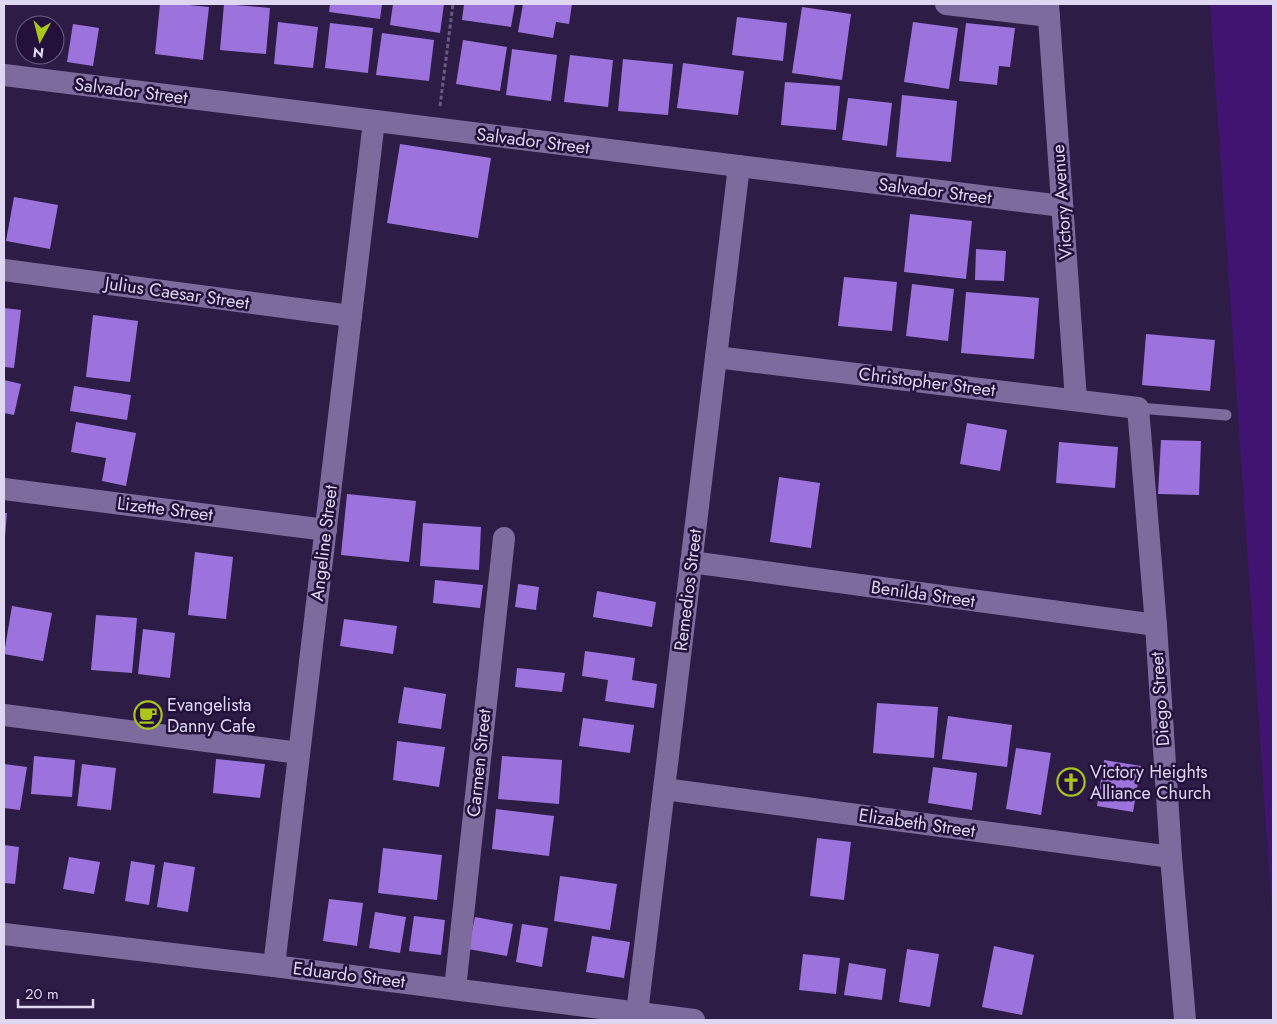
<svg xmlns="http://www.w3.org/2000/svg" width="1277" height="1024" font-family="Jost,sans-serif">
<rect width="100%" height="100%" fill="#2d1c46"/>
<!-- green -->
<polygon fill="#421472" points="1210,4 1273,4 1273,928"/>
<!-- building -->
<g fill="#9c73dd">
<polygon points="160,4 179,4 209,7 203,60 155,54"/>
<polygon points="224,4 270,8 266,54 220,50"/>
<polygon points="330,4 382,4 380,19 329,12"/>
<polygon points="393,4 444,4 440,33 390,25"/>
<polygon points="464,4 515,4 511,27 462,20"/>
<polygon points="523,4 572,4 569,24 556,22 553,38 518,32"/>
<polygon points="802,7 851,14 842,80 792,73"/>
<polygon points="737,17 787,23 783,61 732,55"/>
<polygon points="278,22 318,27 313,68 274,64"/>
<polygon points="913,22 958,28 949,89 904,82"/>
<polygon points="330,23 373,28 368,73 325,68"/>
<polygon points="966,23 1015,28 1010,67 999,66 997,85 959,81"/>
<polygon points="73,24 99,28 93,66 67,62"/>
<polygon points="382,33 434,40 429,81 376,75"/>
<polygon points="463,40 507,47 500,91 456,84"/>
<polygon points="512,49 557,55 551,101 506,95"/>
<polygon points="570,55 613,60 608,107 564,102"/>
<polygon points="623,59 673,64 668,115 618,111"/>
<polygon points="683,63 744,71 738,115 677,108"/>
<polygon points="785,82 840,86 836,130 781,125"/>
<polygon points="902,95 957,101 951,162 896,157"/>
<polygon points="848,98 892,103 887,146 842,140"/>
<polygon points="400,144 491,158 478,238 387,223"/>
<polygon points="14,197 58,205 50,249 6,241"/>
<polygon points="910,214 972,221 966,279 904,272"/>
<polygon points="976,249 1006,251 1004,281 975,280"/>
<polygon points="844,277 897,282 892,331 838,326"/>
<polygon points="912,284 954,289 948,341 906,336"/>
<polygon points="966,292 1039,298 1034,359 961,353"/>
<polygon points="4,308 21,310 14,368 4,367"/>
<polygon points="93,315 138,321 130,382 86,377"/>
<polygon points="1146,334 1215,340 1210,391 1142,385"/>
<polygon points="4,380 21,384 14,415 4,413"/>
<polygon points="74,386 131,395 127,420 70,411"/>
<polygon points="76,422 136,433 126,486 102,481 106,458 71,452"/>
<polygon points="967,423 1007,430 1000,471 960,464"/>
<polygon points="1161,440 1201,441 1199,495 1158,494"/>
<polygon points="1059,442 1118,447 1115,488 1056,483"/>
<polygon points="779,477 820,483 811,548 770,542"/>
<polygon points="347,494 416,501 409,562 341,555"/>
<polygon points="4,513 7,513 5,537 4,537"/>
<polygon points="423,523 481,527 479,570 420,566"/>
<polygon points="195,552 233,557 226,619 188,615"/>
<polygon points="435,580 483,585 480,608 433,603"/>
<polygon points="518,584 539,587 536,610 515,607"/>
<polygon points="597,591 656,602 652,627 593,617"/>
<polygon points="12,606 52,613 43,661 4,654"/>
<polygon points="96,615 137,618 132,673 91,670"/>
<polygon points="344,619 397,626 393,654 340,646"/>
<polygon points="143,629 175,633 170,678 138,674"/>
<polygon points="585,651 635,658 632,680 657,684 654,708 605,701 608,680 582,676"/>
<polygon points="517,668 565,673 562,692 515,687"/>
<polygon points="404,687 446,694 441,729 398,723"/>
<polygon points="877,703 938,707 934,758 873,753"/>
<polygon points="948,716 1012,725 1007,767 942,759"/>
<polygon points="583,718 634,725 630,753 579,746"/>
<polygon points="397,741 445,747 439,787 393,780"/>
<polygon points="1016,748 1051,753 1041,815 1006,809"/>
<polygon points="34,756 75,760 72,797 31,794"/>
<polygon points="502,756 562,760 559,804 498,799"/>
<polygon points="216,759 265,764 260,798 213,793"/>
<polygon points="1104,760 1141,766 1133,812 1097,806"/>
<polygon points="4,764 27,767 20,810 4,808"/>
<polygon points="82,764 116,768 111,810 77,806"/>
<polygon points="933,767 977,773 972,810 928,803"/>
<polygon points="496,809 554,816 549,856 492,849"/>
<polygon points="817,838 851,842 844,900 810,896"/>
<polygon points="4,845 19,847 15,884 4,883"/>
<polygon points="383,848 442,855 437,900 378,893"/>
<polygon points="69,857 100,862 94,894 63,889"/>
<polygon points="131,861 155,865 149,905 125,901"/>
<polygon points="164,862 195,867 188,912 157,907"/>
<polygon points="560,876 617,884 610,930 554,921"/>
<polygon points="329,899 363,903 357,946 323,941"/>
<polygon points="375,912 406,917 400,953 369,948"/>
<polygon points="414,916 445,920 441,955 409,951"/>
<polygon points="475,917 513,924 507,956 468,949"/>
<polygon points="522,924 548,928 542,967 516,962"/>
<polygon points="592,936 630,942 624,978 586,972"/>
<polygon points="994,946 1034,955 1022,1015 982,1007"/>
<polygon points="907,949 939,954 930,1007 899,1002"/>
<polygon points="803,954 840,958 836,994 799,990"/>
<polygon points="849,963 886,969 882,1000 844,995"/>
</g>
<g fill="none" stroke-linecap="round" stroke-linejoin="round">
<!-- path -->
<polyline stroke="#6a5b81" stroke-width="3" stroke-dasharray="4 2.5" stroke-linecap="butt" points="440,106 453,4"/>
<!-- lane -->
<polyline stroke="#7c6b9c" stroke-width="11" points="1138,408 1226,415"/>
<!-- street -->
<g stroke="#7c6b9c" stroke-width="22">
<polyline points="946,4 1049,16"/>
<polyline points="1048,4 1076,400"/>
<polyline points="4,75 1062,206"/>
<polyline points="4,270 351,316"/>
<polyline points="716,357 1138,408 1156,625 1171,857 1185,1020"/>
<polyline points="4,489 326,530"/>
<polyline points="691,562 1156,625"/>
<polyline points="4,715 299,753"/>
<polyline points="664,789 1171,857"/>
<polyline points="4,934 274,966 694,1020"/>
<polyline points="274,966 374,121"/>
<polyline points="455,989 504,538"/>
<polyline points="637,1013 739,166"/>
</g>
</g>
<!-- icons -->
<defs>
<g id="cafe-ring" transform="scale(1.4375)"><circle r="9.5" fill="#23113b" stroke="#aac719" stroke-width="1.5"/><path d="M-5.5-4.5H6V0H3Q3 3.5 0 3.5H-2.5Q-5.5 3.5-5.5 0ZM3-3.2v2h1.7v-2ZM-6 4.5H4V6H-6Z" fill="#aac719"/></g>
<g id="church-ring" transform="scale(1.4375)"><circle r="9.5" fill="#23113b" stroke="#aac719" stroke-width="1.5"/><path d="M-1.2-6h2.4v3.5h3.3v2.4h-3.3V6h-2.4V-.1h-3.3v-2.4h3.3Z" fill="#aac719"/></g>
</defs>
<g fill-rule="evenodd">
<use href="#cafe-ring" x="148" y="715"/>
<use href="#church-ring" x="1071" y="782"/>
</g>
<g text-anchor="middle" stroke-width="5" stroke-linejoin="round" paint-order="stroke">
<!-- street labels -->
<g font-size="18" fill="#dfd6f2" stroke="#23113b">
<text transform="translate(131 91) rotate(7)" y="6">Salvador Street</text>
<text transform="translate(533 141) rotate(7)" y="6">Salvador Street</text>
<text transform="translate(935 191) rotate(7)" y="6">Salvador Street</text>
<text transform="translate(1062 202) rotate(-94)" y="6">Victory Avenue</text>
<text transform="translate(177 293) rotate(8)" y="6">Julius Caesar Street</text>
<text transform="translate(927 382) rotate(7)" y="6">Christopher Street</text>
<text transform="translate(165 509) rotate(7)" y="6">Lizette Street</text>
<text transform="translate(324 543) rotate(-83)" y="6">Angeline Street</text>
<text transform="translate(688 590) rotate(-83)" y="6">Remedios Street</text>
<text transform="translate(923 594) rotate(8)" y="6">Benilda Street</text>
<text transform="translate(1160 699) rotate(-94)" y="6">Diego Street</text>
<text transform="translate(479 763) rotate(-84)" y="6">Carmen Street</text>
<text transform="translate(917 823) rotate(8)" y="6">Elizabeth Street</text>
<text transform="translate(349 975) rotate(7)" y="6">Eduardo Street</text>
</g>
<!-- poi labels -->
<g font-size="18" fill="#dfd6f2" stroke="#23113b" text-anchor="start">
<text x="167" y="711">Evangelista<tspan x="167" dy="21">Danny Cafe</tspan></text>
<text x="1090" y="778">Victory Heights<tspan x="1090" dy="21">Alliance Church</tspan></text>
</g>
</g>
<!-- border -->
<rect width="1277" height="1024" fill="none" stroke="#dfd6f2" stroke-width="10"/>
<!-- north arrow -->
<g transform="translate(40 40) rotate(187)"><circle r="24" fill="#23113b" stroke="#6e6084"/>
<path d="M0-4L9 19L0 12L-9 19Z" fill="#aac719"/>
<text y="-8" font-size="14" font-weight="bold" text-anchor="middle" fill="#dfd6f2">N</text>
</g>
<!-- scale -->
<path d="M18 999v8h75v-8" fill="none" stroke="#dfd6f2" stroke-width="2.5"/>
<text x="25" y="999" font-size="15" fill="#dfd6f2" stroke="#23113b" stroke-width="4" paint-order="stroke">20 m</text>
</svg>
